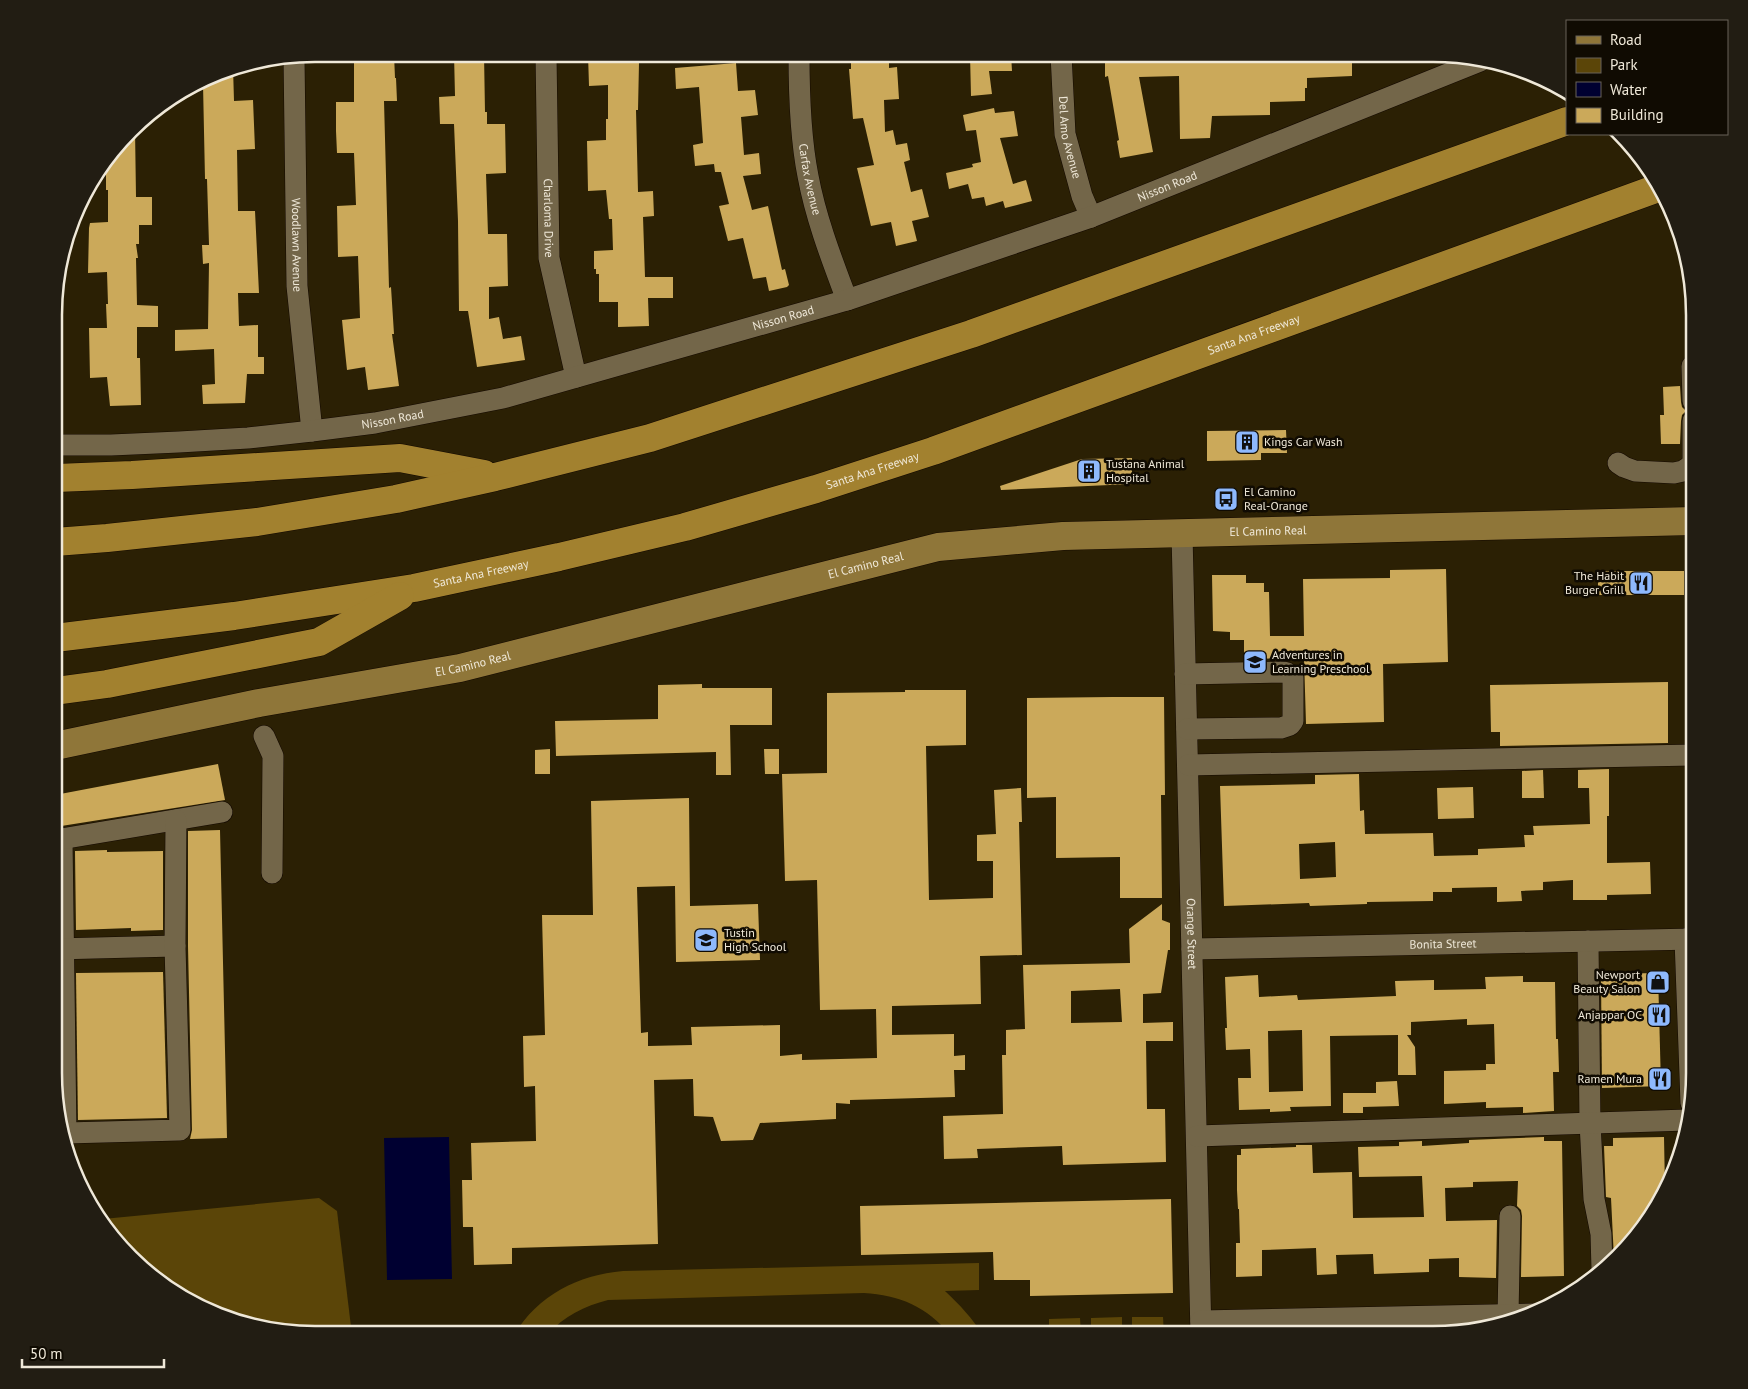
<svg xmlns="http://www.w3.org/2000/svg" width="1748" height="1389" font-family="'PT Sans',sans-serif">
<rect width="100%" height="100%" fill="#2b2004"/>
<!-- green -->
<g fill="#5b4508">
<polygon points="319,1198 337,1211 352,1335 298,1335 215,1315 143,1270 103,1219"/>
<path d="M979,1263V1290L945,1291C960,1305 972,1318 983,1335H950C928,1307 899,1295 864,1293L608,1300C585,1306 563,1316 548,1335H514C538,1295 578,1275 623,1271Z"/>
<polygon points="1122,1317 1122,1335 1091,1335 1091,1318"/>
<polygon points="1132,1317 1163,1317 1164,1335 1132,1335"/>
<polygon points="1080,1318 1081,1335 1049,1335 1049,1319"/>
<polygon points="901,1326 901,1335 589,1335 589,1334"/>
<polygon points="401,1328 426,1335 400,1335"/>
</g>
<!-- water -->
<polygon fill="#000031" points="449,1137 452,1279 387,1280 384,1138"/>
<!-- building -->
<g fill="#cba95a" fill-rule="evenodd">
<polygon points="354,54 394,54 395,78 396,78 397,101 384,101 389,288 391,287 394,334 392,334 399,386 368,390 365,367 347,370 345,351 342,320 360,318 358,256 338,257 337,206 356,205 354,153 337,153 336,131 336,102 354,102"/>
<polygon points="454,54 484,54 485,112 487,112 487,124 505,124 506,173 486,174 488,234 507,234 508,286 489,287 489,319 499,317 503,339 521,336 525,360 477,367 468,311 459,311 458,221 454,124 440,124 439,97 455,96"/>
<polygon points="588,54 634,54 635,63 639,63 638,110 636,110 638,192 653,191 654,216 643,217 645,277 673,277 673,298 648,298 649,326 618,327 618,302 599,302 599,274 596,274 596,269 594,269 594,251 613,250 612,219 609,219 606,190 588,191 587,141 606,140 606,119 608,119 608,85 589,86"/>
<polygon points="851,54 889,54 889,68 897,67 899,99 884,100 885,132 893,130 896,145 907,143 910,160 904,162 911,192 922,189 929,217 912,221 917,241 896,246 891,222 871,226 857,168 874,165 863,118 853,119 849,69 851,69"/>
<polygon points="970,54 1011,54 1012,71 989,71 992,94 971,96"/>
<polygon points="1107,54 1139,54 1139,58 1179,57 1179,54 1352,54 1352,76 1307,78 1307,88 1305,88 1305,101 1270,102 1270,115 1212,116 1210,138 1180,139 1179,76 1139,77 1153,152 1120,158 1117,141 1119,140 1108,76 1105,77 1105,61 1107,61"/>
<polygon points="736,63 738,91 755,90 758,115 741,117 744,155 759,153 761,174 743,176 752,210 768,206 782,270 785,269 789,285 787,287 769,291 766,277 753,279 743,238 728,241 719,206 729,204 721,172 715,172 714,164 695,166 693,145 703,143 699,87 676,89 675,68"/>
<polygon points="233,67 234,101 253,100 255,149 237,150 238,211 255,211 259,293 238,293 239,326 258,325 258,357 264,357 264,374 247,374 245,403 203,404 202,385 215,384 214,349 175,351 175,330 208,329 209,263 203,264 202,245 209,245 207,179 205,179 203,84"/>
<polygon points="994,108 995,113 1014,111 1018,136 1000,138 1013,184 1026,180 1032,201 1005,208 1003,201 986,206 984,197 972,199 968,184 949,189 946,173 973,167 972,164 981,162 976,130 966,131 963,115"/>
<polygon points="135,129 136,197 152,197 152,225 139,225 139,244 136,244 138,258 136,258 137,305 158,306 158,327 137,327 137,358 140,358 141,405 110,406 107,377 90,378 89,328 107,328 106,304 108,304 107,272 88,273 89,228 90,223 108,222 108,190 106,190 106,164"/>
<polygon points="1680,386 1681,402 1682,407 1686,411 1682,415 1681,421 1680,444 1661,444 1660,415 1664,415 1663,387"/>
<polygon points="1286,430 1287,453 1261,453 1261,460 1207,461 1207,431"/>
<polygon points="1132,458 1132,484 1001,490 1000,486 1082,459"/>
<polygon points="1446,569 1448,662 1383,664 1384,722 1306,724 1304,658 1244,659 1244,640 1230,640 1230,632 1213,631 1212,575 1246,575 1246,583 1264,583 1264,592 1269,592 1270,636 1304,636 1303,579 1390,578 1390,570"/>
<rect x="1598" y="571" width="86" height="24"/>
<polygon points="1668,682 1668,743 1500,746 1500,732 1491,732 1490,685"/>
<polygon points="702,684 702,688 772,688 772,725 730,725 731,775 716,775 716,752 556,756 555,721 658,719 658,685"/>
<polygon points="905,690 966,690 966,745 926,746 929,900 993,898 993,861 977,861 977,835 996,834 994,790 1021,788 1022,822 1019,822 1022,955 980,956 981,1004 892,1006 892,1035 954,1034 954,1056 965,1055 965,1070 954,1070 955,1097 850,1100 850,1104 836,1103 836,1119 760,1123 753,1140 721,1141 713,1117 694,1116 693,1079 654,1080 658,1244 512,1248 512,1264 474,1265 473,1227 463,1227 462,1180 472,1180 471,1143 536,1141 535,1086 524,1087 523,1036 545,1035 542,915 593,915 591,801 689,798 690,906 758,904 760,960 676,962 675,886 637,887 641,1033 648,1032 648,1046 692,1045 691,1027 780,1025 780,1056 802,1054 802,1060 877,1058 876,1009 820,1010 817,880 785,881 782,774 827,773 827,693 905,692"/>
<polygon points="1112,697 1164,697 1165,795 1161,795 1162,898 1120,898 1120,857 1056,858 1056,797 1027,798 1027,698"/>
<polygon points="550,749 550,774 535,774 535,750"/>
<polygon points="764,749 779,749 779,774 765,774"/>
<polygon points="218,764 225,800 55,827 55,795"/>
<path d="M1609,769V816H1607V863L1650,862L1651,894L1607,895V900H1573V880L1543,882V890L1521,891L1522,901L1497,902V887L1452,888V892H1433V901L1367,902V904L1310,906L1309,903L1224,906L1220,786L1315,784V775L1359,774L1360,811L1364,810L1365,834L1433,833L1434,856L1478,855V849L1525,847L1524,835H1534L1533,826L1590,824L1589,788H1578V770ZM1335,842L1336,877L1300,879L1299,844Z"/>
<polygon points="1543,770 1544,798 1522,798 1522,771"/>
<polygon points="1473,787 1474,818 1438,819 1437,788"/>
<polygon points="220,830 227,1138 190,1139 192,1130 188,946 188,831"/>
<polygon points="107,850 107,852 163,851 163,930 131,931 131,928 76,930 75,851"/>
<path d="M1162,904V920L1170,923V950H1168L1161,993L1143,994V1023L1173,1022V1041H1146L1147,1109H1165L1166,1162L1063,1165L1062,1146L977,1149L978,1158L944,1159L943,1116L1003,1114L1002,1055H1006V1030L1025,1029L1023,965L1130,963L1129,929ZM1120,989L1122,1022L1071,1023V991Z"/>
<polygon points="163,972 167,1118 78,1120 76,973"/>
<polygon points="1658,973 1661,1086 1602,1088 1601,974"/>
<path d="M1258,975L1259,997L1297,995L1298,1000L1396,996L1395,981L1434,980V990L1486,989L1485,977L1523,976V982H1555L1556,1039H1558L1559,1072H1553L1554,1111L1523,1113V1107L1486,1108V1102L1444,1104V1071L1486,1070V1064H1495L1494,1024L1467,1025V1019L1411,1022V1035H1407L1415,1047L1416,1075H1398V1035L1330,1036L1331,1106L1290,1107L1291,1111L1270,1112V1109L1239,1110L1238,1078H1251L1250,1049L1226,1050L1225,1028H1227L1225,977ZM1302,1030L1303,1091L1269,1092L1268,1031Z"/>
<polygon points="1397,1081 1399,1106 1363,1107 1363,1113 1343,1113 1343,1093 1376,1093 1376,1082"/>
<polygon points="1544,1137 1544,1141 1562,1141 1564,1276 1521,1277 1522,1216 1521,1210 1517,1206 1518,1181 1516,1181 1473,1182 1473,1187 1445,1188 1446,1221 1497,1220 1496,1278 1459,1277 1459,1258 1429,1259 1429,1272 1374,1274 1373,1254 1336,1255 1337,1274 1317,1275 1316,1248 1262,1250 1262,1276 1236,1277 1236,1243 1240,1243 1239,1209 1238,1209 1237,1190 1237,1155 1241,1155 1241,1149 1296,1147 1296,1145 1312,1145 1313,1173 1352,1172 1353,1218 1424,1217 1422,1176 1359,1177 1358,1147 1399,1146 1399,1142 1422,1141 1422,1146 1469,1143 1469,1140"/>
<polygon points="1664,1137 1665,1189 1629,1246 1614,1259 1611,1198 1606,1197 1604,1146 1613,1146 1613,1138"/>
<polygon points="1171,1199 1173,1293 1030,1296 1030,1280 994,1280 993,1252 861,1255 860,1206"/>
</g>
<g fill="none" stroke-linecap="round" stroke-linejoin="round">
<!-- minor casing -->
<g stroke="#140900" stroke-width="22">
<g id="minor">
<path id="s1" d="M546,54L549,258L576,377"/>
<path id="s2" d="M799,54C799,94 800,136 808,176C816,219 832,260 847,300"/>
<path id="s3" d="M1061,54L1065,134L1082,196L1091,217"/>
<path id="s4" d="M294,57L297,286L312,431"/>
<polyline points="1692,366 1693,401"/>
<path id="s5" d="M56,445H111L179,442L248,438L312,431L375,423L503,398L847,300L1091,217L1480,61"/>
<polyline points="1618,463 1624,467 1635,471 1674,473 1683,471 1689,467 1693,462 1693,421"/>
<path id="s6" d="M1182,534L1201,1335"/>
<polyline points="1185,674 1283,672 1287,673 1293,678 1293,721 1290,725 1281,728 1187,729"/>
<polyline points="264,736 273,756 272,873"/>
<polyline points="1188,765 1694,755"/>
<polyline points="62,839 66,1133"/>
<polyline points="55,840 222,812"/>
<polyline points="1685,939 1691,1103"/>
<polyline points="1588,941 1590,1123 1594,1199 1601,1234 1602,1270"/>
<polyline points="55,949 175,946"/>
<path id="s7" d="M1192,949L1694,939"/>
<polyline points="66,1133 180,1130 175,946 176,820"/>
<polyline points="1197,1136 1687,1120"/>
<polyline points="1508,1315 1510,1216"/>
<polyline points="1201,1321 1535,1314"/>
</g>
</g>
<!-- major casing -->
<g stroke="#140900" stroke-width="29">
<g id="major">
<path id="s8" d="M55,746L259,703L460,668L938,547L1063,536L1694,521"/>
</g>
</g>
<!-- highway casing -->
<g stroke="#140900" stroke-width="29">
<g id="highway">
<polyline points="56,478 132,475 400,458 484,474"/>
<polyline points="55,542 107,538 257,522 396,499 495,477 650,438 971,334 1567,121"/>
<path id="s9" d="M55,638L234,616L414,588L559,557L685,527L816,489L933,451L1658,188"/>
<polyline points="55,691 107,684 319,642 400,596"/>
</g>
</g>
<!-- minor -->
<use href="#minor" stroke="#736649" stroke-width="21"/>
<!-- major -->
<use href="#major" stroke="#8f7639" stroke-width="28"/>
<!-- highway -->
<use href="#highway" stroke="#a2812f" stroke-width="28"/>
</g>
<!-- icons -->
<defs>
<g id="building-square" transform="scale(1.25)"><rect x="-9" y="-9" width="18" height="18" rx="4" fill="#8eb9fd" stroke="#100b02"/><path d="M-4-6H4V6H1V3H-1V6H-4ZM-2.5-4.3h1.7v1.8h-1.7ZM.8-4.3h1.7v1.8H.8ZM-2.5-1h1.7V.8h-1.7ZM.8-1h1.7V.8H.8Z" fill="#111"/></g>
<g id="bus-square" transform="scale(1.25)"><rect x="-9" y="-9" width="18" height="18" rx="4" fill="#8eb9fd" stroke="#100b02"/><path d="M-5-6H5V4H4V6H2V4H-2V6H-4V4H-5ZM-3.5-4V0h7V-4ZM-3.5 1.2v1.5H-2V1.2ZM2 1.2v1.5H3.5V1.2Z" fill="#111"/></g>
<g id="restaurant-square" transform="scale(1.25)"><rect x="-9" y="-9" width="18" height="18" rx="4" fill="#8eb9fd" stroke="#100b02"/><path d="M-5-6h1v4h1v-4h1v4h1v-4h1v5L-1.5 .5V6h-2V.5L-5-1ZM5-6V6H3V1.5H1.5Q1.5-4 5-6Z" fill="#111"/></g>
<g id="school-square" transform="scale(1.25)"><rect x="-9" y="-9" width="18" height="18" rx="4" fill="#8eb9fd" stroke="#100b02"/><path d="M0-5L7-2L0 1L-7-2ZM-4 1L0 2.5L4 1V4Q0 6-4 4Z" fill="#111"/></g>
<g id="shop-square" transform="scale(1.25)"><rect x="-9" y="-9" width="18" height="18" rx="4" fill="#8eb9fd" stroke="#100b02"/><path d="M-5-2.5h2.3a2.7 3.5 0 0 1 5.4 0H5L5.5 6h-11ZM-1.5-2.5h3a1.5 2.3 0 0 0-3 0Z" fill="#111"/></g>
</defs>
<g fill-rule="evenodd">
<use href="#building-square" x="1247" y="442"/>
<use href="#building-square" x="1089" y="471"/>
<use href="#bus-square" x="1226" y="499"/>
<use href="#restaurant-square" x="1641" y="583"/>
<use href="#school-square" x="1255" y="662"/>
<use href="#school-square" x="706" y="940"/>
<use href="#shop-square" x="1658" y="982"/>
<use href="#restaurant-square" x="1659" y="1015"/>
<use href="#restaurant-square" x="1660" y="1079"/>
</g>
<g text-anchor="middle" stroke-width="5" stroke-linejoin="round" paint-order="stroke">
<!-- street labels -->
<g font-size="12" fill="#efe8d8" stroke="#100b02">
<text dy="4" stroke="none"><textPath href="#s3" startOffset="84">Del Amo Avenue</textPath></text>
<text dy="4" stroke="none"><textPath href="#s2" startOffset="126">Carfax Avenue</textPath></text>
<text dy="4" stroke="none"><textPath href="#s5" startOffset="1148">Nisson Road</textPath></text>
<text dy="4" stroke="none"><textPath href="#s1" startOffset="164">Charloma Drive</textPath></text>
<text dy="4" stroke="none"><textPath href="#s4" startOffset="188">Woodlawn Avenue</textPath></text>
<text dy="4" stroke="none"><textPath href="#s5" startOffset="742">Nisson Road</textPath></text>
<text dy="4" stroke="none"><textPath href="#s9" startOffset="1241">Santa Ana Freeway</textPath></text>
<text dy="4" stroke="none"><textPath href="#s5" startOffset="338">Nisson Road</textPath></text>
<text dy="4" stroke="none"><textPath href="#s9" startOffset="836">Santa Ana Freeway</textPath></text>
<text dy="4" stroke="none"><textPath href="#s8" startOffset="1236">El Camino Real</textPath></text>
<text dy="4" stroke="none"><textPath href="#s8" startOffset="831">El Camino Real</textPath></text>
<text dy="4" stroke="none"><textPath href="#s9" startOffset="431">Santa Ana Freeway</textPath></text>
<text dy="4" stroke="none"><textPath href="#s8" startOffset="426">El Camino Real</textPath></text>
<text dy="4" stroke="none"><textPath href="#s6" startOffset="400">Orange Street</textPath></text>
<text dy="4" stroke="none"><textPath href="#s7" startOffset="251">Bonita Street</textPath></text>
</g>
<!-- poi labels -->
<g font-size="12" fill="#efe8d8" stroke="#100b02" text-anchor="start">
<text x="1264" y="446">Kings Car Wash</text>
<text x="1106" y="468">Tustana Animal<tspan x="1106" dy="14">Hospital</tspan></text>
<text x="1244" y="496">El Camino<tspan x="1244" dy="14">Real-Orange</tspan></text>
<text x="1624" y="580" text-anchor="end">The Habit<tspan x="1624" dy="14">Burger Grill</tspan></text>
<text x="1272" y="659">Adventures in<tspan x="1272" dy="14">Learning Preschool</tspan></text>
<text x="724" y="937">Tustin<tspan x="724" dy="14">High School</tspan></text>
<text x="1640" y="979" text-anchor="end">Newport<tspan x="1640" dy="14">Beauty Salon</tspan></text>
<text x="1642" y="1019" text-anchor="end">Anjappar OC</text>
<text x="1642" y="1083" text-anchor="end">Ramen Mura</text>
</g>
</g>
<!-- crop -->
<path d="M0 0H1748V1389H0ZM315 62H1433A253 253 0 0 1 1686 315V1073A253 253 0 0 1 1433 1326H315A253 253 0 0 1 62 1073V315A253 253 0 0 1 315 62Z" fill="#221d13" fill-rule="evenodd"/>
<path fill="none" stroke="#efe8d8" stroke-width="2.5" d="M315 62H1433A253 253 0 0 1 1686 315V1073A253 253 0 0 1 1433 1326H315A253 253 0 0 1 62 1073V315A253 253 0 0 1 315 62Z"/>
<!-- legend -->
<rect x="1566" y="20" width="162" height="115" fill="#100b02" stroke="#696358"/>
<rect x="1576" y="36" width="25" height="8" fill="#8f7639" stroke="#696358"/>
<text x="1610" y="45" font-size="15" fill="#efe8d8">Road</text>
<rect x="1576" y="58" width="25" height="15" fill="#5b4508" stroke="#696358"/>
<text x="1610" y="70" font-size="15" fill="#efe8d8">Park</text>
<rect x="1576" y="82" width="25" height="15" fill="#000031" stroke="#696358"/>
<text x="1610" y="95" font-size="15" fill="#efe8d8">Water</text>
<rect x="1576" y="108" width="25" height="15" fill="#cba95a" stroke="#696358"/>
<text x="1610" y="120" font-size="15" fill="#efe8d8">Building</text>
<!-- scale -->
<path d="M22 1359v8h142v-8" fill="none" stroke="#efe8d8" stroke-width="2.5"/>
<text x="30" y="1359" font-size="15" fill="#efe8d8" stroke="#100b02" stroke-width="4" paint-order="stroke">50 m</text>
</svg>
